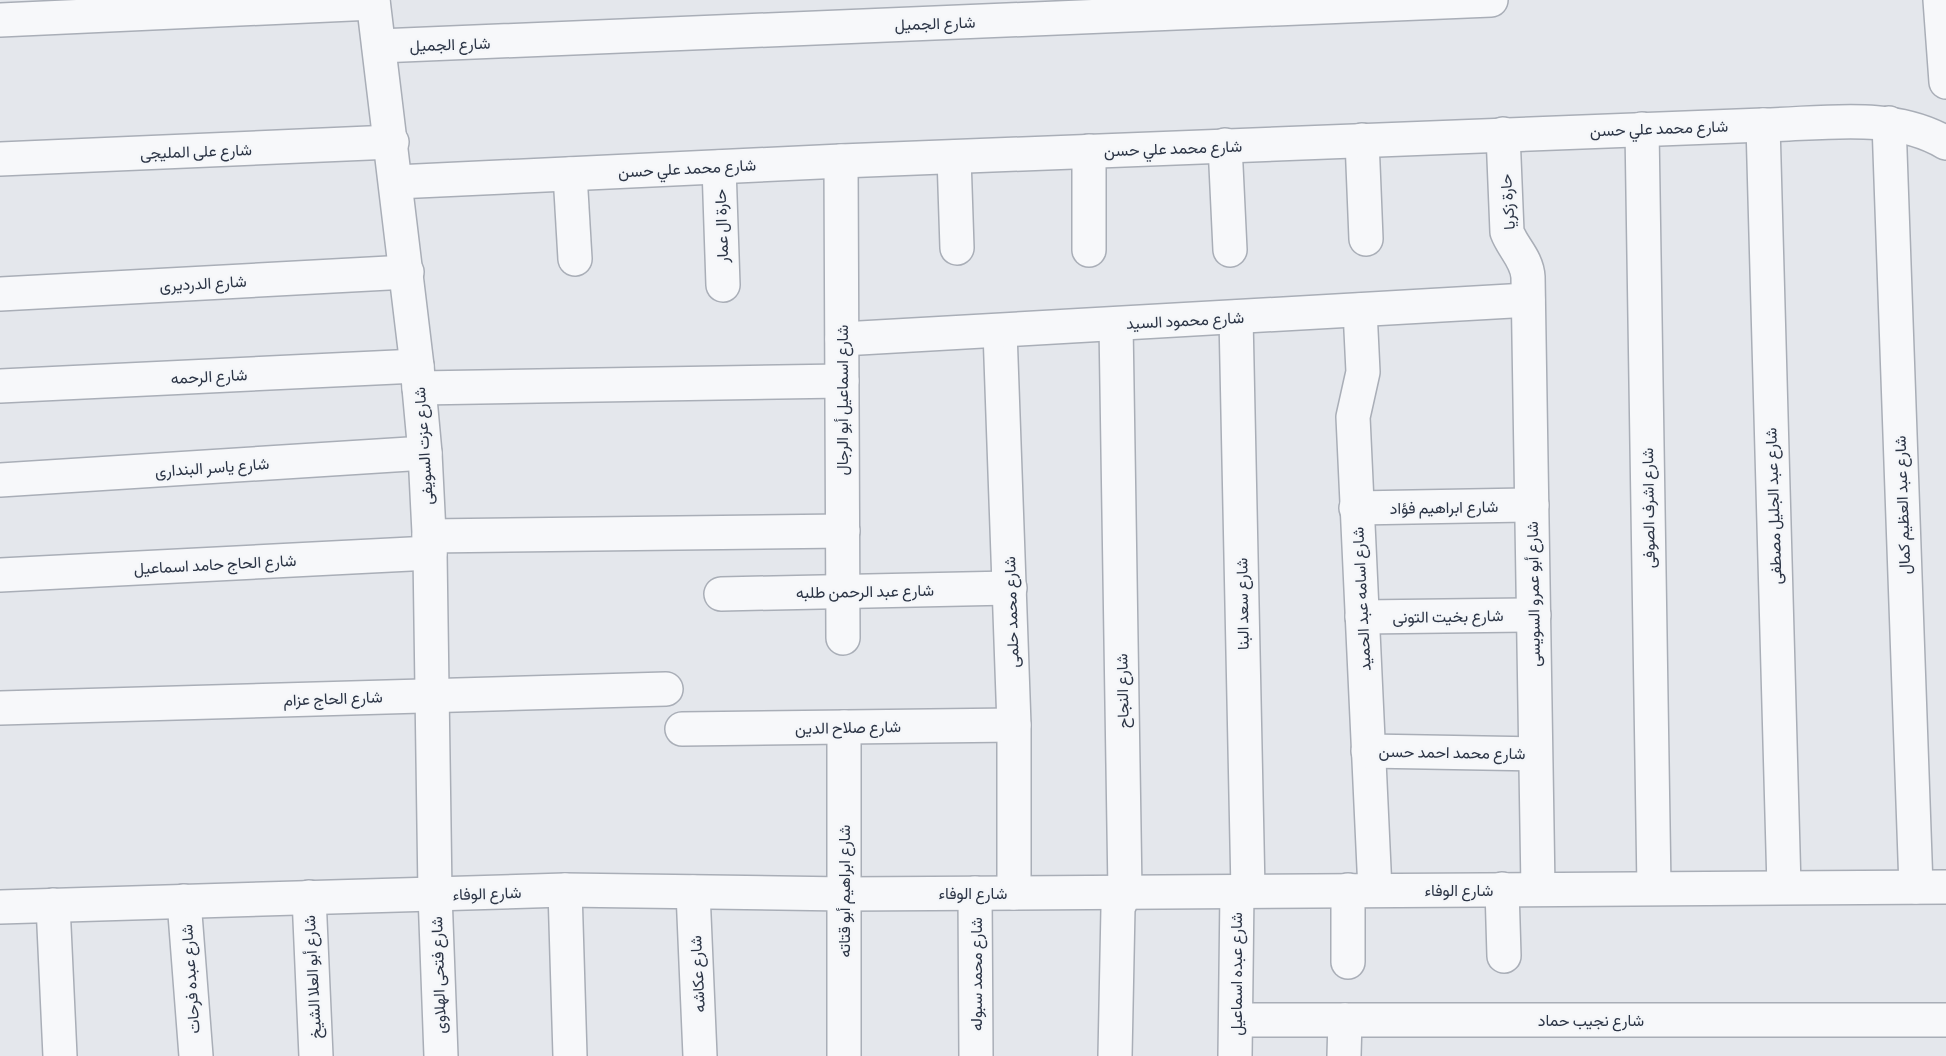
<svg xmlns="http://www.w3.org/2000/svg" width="1946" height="1056" font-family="Manrope,Vazirmatn,sans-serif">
<rect width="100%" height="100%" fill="#e4e7ec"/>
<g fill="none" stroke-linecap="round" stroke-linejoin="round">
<!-- minor casing -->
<g stroke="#a9aeb7" stroke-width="36">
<g id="minor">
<polyline points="373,0 417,366 425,453 430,553 435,894 441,1056"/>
<polyline points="1940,0 1946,82"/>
<polyline points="0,20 373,3"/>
<polyline points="379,46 1491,0"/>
<polyline points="1889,123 1916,887"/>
<polyline points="1763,125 1784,887"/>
<polyline points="1642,129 1654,888"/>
<path d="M1503,134L1507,232C1513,248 1527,259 1528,277L1538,889"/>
<polyline points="1362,140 1366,239"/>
<polyline points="1225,145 1230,250"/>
<polyline points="1089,151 1089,250"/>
<polyline points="954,157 957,248"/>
<polyline points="0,159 392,142"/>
<polyline points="841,161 843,638"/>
<polyline points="719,167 723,285"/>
<polyline points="570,174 575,259"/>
<path d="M396,182L841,161L1763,125C1823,124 1892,111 1946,143"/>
<polyline points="0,294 407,272"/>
<polyline points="1360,310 1363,372 1353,417 1375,890"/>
<polyline points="1236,317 1248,891"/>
<polyline points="1000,331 1014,725 1014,893"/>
<polyline points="842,339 1528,300"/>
<polyline points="0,386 417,366"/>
<polyline points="419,388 842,381"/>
<polyline points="0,480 425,453"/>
<polyline points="1356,508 1532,505"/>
<polyline points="429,536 843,531"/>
<polyline points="0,575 430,553"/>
<polyline points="721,594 1010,588"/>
<polyline points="1362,617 1534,615"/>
<polyline points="0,708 666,689"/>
<polyline points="682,729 1014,725"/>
<polyline points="1368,751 1535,754"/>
<polyline points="1502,889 1504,956"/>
<polyline points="565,890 570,1056"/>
<polyline points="1348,890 1348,962"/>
<polyline points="693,892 700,1056"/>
<polyline points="975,893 976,1056"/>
<polyline points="309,897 316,1056"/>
<polyline points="184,901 196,1056"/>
<polyline points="53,905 60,1056"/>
<polyline points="0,907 565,890 845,894 1946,887"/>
<polyline points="1236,1020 1946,1020"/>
<polyline points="844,1056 844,727"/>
<polyline points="1115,1056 1118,908 1125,892 1116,324"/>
<polyline points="1235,1056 1237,891"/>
<polyline points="1344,1056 1345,1020"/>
</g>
</g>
<!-- minor -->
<use href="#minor" stroke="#f7f8fa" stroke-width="33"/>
</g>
<g text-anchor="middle" stroke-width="4.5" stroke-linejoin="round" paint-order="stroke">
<!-- street labels -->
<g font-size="16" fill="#2b3445" stroke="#f4f6f9">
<text transform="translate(935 23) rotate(-2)" y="6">شارع الجميل</text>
<text transform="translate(450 44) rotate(-2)" y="6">شارع الجميل</text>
<text transform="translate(1659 128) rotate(-2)" y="6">شارع محمد علي حسن</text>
<text transform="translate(1173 148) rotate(-2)" y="6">شارع محمد علي حسن</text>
<text transform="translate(196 151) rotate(-2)" y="6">شارع على المليجى</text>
<text transform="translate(687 168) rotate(-3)" y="6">شارع محمد علي حسن</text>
<text transform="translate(1507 202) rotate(-94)" y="6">حارة زكريا</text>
<text transform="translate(721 226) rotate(-92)" y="6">حارة ال عمار</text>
<text transform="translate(203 283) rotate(-3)" y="6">شارع الدرديرى</text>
<text transform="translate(1185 320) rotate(-3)" y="6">شارع محمود السيد</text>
<text transform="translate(209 376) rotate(-3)" y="6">شارع الرحمه</text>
<text transform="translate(842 400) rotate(-90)" y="6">شارع اسماعيل أبو الرجال</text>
<text transform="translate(423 446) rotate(-94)" y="6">شارع عزت السويفى</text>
<text transform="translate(212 467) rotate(-4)" y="6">شارع ياسر البندارى</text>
<text transform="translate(1902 505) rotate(-92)" y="6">شارع عبد العظيم كمال</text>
<text transform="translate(1773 506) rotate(-92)" y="6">شارع عبد الجليل مصطفى</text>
<text transform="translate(1444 507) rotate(-1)" y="6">شارع ابراهيم فؤاد</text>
<text transform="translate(1648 508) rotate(-91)" y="6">شارع اشرف الصوفى</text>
<text transform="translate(215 564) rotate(-3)" y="6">شارع الحاج حامد اسماعيل</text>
<text transform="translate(865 591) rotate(-1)" y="6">شارع عبد الرحمن طلبه</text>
<text transform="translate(1533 594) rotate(-91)" y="6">شارع أبو عمرو السويسى</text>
<text transform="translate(1361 599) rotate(-93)" y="6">شارع اسامه عبد الحميد</text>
<text transform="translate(1242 604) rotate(-91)" y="6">شارع سعد البنا</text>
<text transform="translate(1011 612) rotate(-92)" y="6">شارع محمد حلمى</text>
<text transform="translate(1448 616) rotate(-1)" y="6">شارع بخيت التونى</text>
<text transform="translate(1122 691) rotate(-91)" y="6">شارع النجاح</text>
<text transform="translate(333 698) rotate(-2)" y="6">شارع الحاج عزام</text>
<text transform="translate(848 727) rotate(-1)" y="6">شارع صلاح الدين</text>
<text transform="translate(1452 752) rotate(1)" y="6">شارع محمد احمد حسن</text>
<text x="1459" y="896">شارع الوفاء</text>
<text transform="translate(844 891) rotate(-90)" y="6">شارع ابراهيم أبو قتاته</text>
<text transform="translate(487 893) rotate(-2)" y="6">شارع الوفاء</text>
<text x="973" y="899">شارع الوفاء</text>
<text transform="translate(697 974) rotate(-93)" y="6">شارع عكاشه</text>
<text transform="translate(976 974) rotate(-90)" y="6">شارع محمد سبوله</text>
<text transform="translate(1236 974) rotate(-90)" y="6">شارع عبده اسماعيل</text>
<text transform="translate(438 975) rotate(-92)" y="6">شارع فتحى الهلاوى</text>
<text transform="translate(312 977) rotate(-93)" y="6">شارع أبو العلا الشيخ</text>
<text transform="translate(190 979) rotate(-94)" y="6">شارع عبده فرحات</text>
<text x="1591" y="1026">شارع نجيب حماد</text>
</g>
</g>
</svg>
